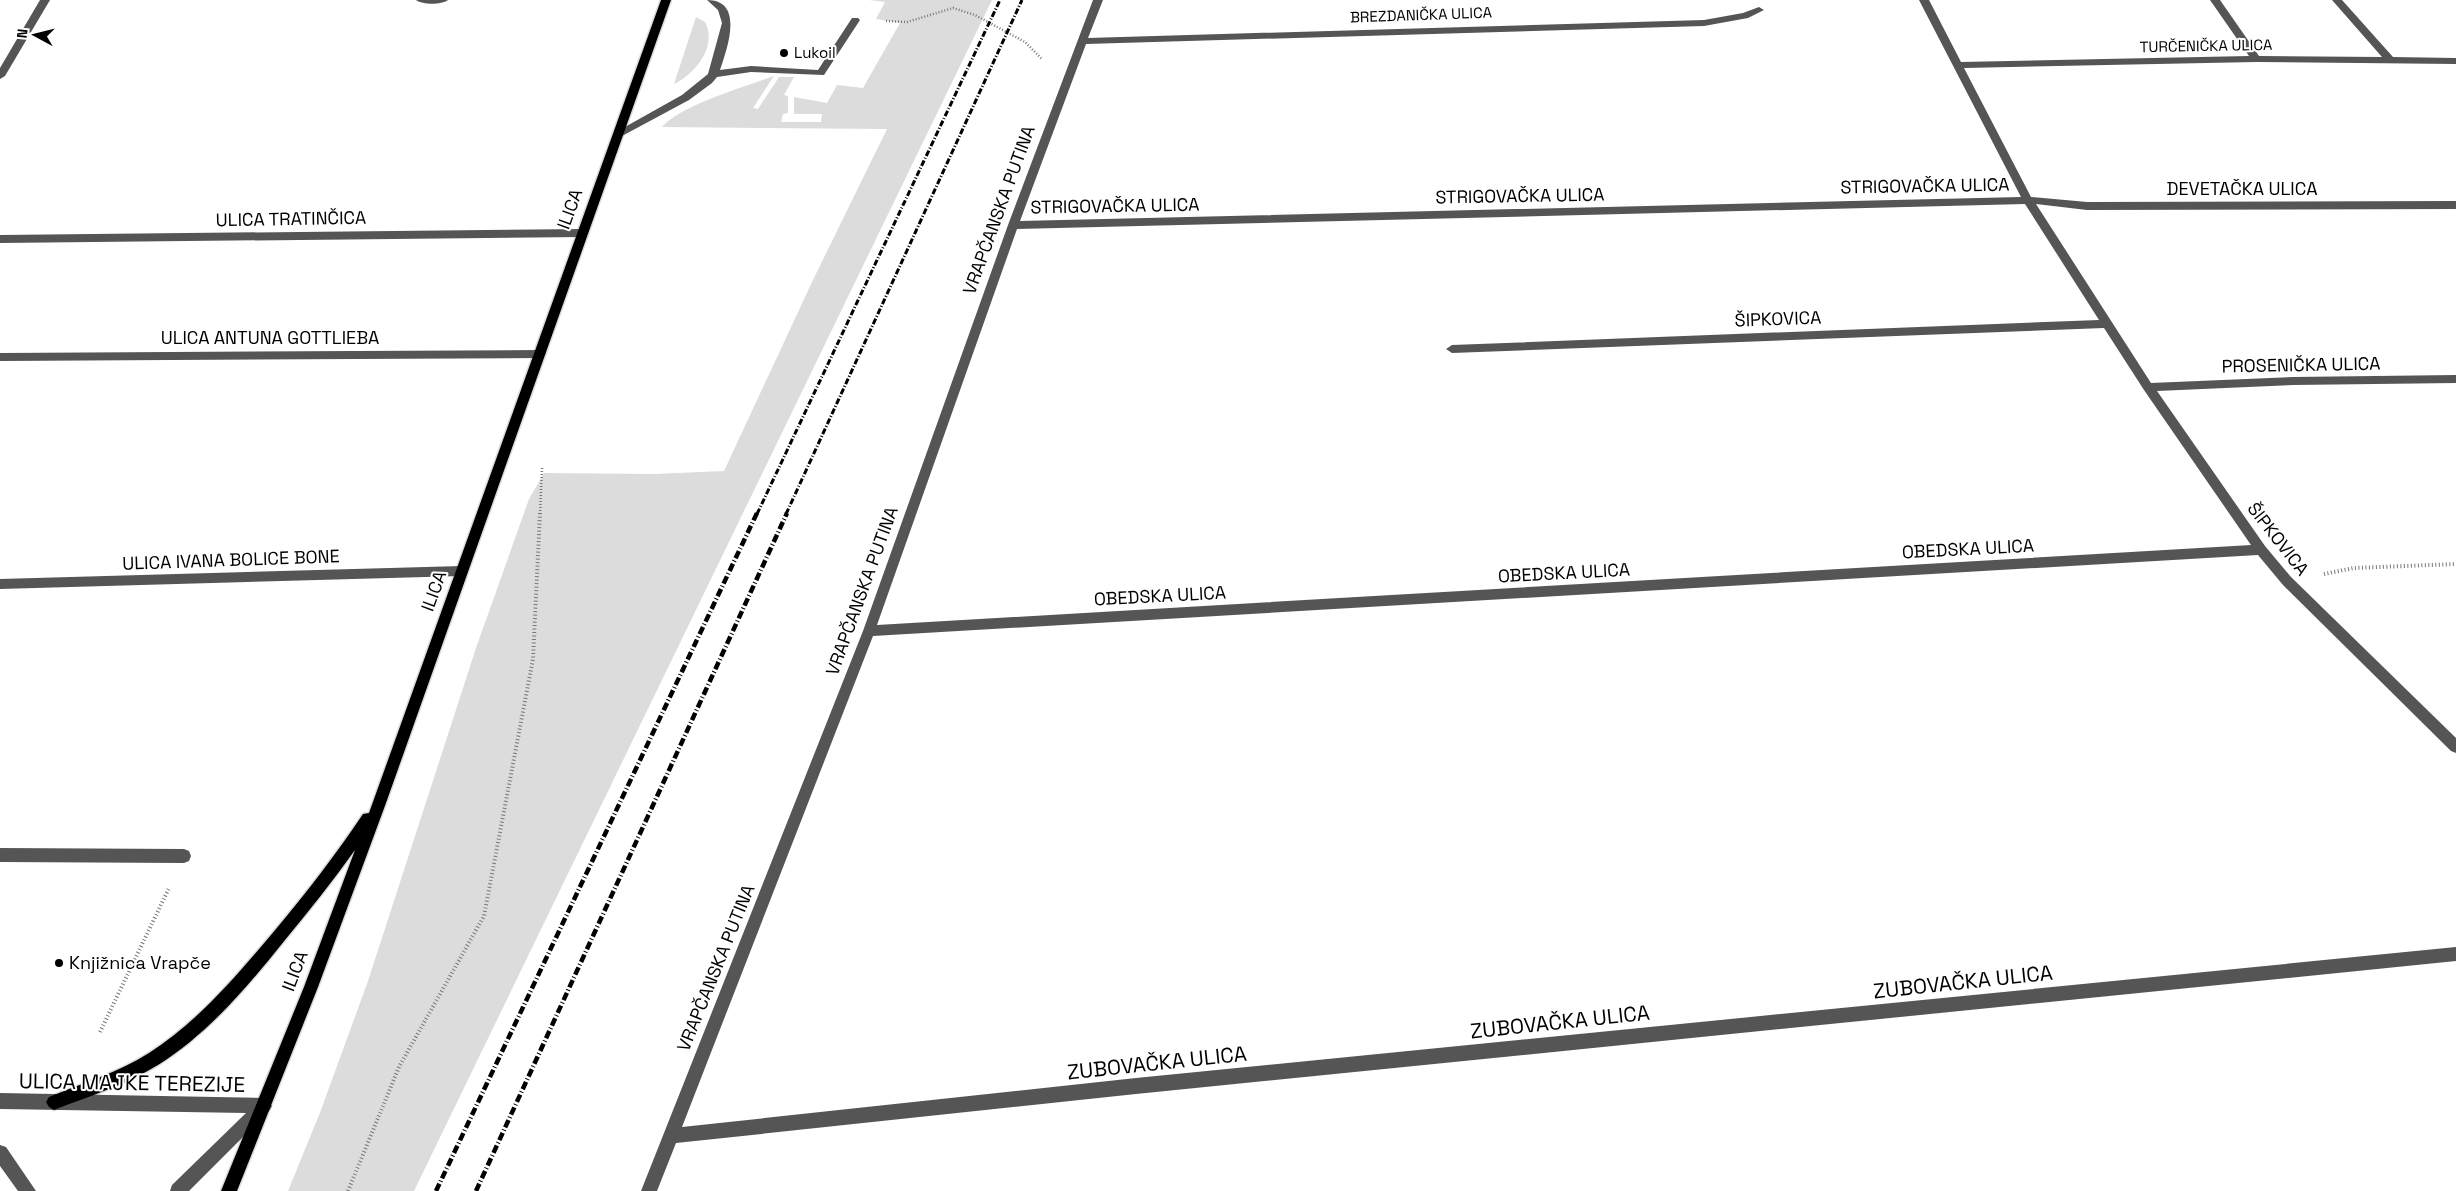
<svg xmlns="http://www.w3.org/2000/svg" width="2456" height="1191" font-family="'Space Grotesk',sans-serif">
<rect width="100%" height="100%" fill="#fff"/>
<!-- green -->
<g fill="#dcdcdc">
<path d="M869,0H992L414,1191H288L321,1110L368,981L476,648L529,499L544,473L655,474L724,471L812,282L887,129L662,127C681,105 745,87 774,76L753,108L758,109L779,77H794L784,95L788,96V113L783,114L781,122H821L822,114H794V97L827,103L837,85L863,88L900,23L876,19L885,2Z"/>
<path d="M696,17L705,22C718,46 695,74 674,84Z"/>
</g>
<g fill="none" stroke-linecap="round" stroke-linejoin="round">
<!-- major casing -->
<g stroke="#dbdbdb" stroke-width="3">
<path id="major" d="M661,0H671L386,803L318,987L237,1191H221L304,987L355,850C333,881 309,911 285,940C248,986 209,1033 158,1065C126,1085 89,1096 54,1110L49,1107L46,1102L49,1097C82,1083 118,1073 149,1053C199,1021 238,974 276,929C307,892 336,854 363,814L369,813Z"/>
</g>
<!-- path-far1 -->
<g stroke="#777" stroke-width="2.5" stroke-dasharray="1 2" stroke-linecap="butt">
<polyline points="886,21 907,22 953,8 975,15 1025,42 1042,59"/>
<polyline points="540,514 542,468"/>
</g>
<!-- path -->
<g stroke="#777" stroke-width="4" stroke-dasharray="1 2.5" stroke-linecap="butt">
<polyline points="2324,574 2354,568 2456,564"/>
<polyline points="100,1032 169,888"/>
<polyline points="348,1191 399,1067 484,916 533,659 540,513"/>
</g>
<!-- minor -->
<g fill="#555" fill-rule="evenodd">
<polygon points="40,0 50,0 5,76 0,79 0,68"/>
<path d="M416,0H448C441,5 423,5 416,0Z"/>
<path d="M707,0C745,0 727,49 720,70L751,66L818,70L852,18H858L860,20L824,75L751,72L717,77L712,83L689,100L622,136H616V132L682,95L708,74L722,23L718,10Z"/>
<path d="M1093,0H1103L1088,38L1704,20L1743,13L1759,7L1764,10L1748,18L1704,26L1086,44L1020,221L2021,197L1919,0H1929L1961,62L2249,56L2210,0H2220L2259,56L2382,57L2332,0H2342L2393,57L2456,58V64L2256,62L1964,68L2031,197L2087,202L2456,201V209L2087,210L2036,204L2151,383L2293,377L2456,375V383L2293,385L2157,391L2265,546L2291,577L2456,738V753L2451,751L2283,585L2258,555L873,636L682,1127L1136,1078L2456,947V961L1136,1094L676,1143L657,1191H641L863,631L1008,225ZM2025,204L2099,320L1452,345L1446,349L1452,353L2104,328L2144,390L2251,545L877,625L1017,229Z"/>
<polygon points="583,229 588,233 583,237 0,243 0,235"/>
<polygon points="540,350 546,354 540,358 0,361 0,353"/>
<polygon points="462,566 466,567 468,571 466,575 462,576 0,589 0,579"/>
<polygon points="0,848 184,849 189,851 191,856 189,861 184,863 0,862"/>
<polygon points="0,1093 264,1098 269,1101 272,1106 269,1111 189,1191 170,1191 172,1185 246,1113 0,1109"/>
<polygon points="0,1145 6,1147 36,1191 18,1191 0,1166"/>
</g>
<!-- major -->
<use href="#major" fill="#000" fill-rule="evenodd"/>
<!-- rail-far1 -->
<g stroke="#000" stroke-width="3" stroke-dasharray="6 2 1 2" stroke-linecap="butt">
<polyline points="757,514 1000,0"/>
<polyline points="786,514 1022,0"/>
</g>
<!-- rail -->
<g stroke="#000" stroke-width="4.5" stroke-dasharray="8 2.5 1 2.5" stroke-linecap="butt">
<polyline points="436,1191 757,513"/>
<polyline points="476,1191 787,513"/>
</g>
</g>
<!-- markers -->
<g fill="#000" stroke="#fff" stroke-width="2">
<circle cx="784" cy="53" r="5"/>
<circle cx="59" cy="963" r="5"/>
</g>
<g text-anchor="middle" stroke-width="4" stroke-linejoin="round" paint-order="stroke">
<!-- far-street labels -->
<g font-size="15" fill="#000" stroke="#fff">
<text transform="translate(1421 15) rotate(-2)" y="5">BREZDANIČKA ULICA</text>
<text transform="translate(2206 46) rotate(-1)" y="5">TURČENIČKA ULICA</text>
</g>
<!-- far-poi labels -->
<g font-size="15" fill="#000" stroke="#fff" text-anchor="start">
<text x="794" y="58">Lukoil</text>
</g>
<!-- street labels -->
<g font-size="18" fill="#000" stroke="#fff">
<text transform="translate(1925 186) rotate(-1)" y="6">STRIGOVAČKA ULICA</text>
<text x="2242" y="195">DEVETAČKA ULICA</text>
<text transform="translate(1520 196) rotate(-1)" y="6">STRIGOVAČKA ULICA</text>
<text transform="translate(1115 206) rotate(-1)" y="6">STRIGOVAČKA ULICA</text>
<text transform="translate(570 209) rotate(-70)" y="6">ILICA</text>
<text transform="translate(999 210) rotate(-70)" y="6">VRAPČANSKA PUTINA</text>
<text transform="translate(291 219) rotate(-1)" y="6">ULICA TRATINČICA</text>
<text transform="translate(1778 319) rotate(-2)" y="6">ŠIPKOVICA</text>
<text x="270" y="344">ULICA ANTUNA GOTTLIEBA</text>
<text transform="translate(2301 365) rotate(-1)" y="6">PROSENIČKA ULICA</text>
<text transform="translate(2278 539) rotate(52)" y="6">ŠIPKOVICA</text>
<text transform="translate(1968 549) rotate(-3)" y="6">OBEDSKA ULICA</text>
<text transform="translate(231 560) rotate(-2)" y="6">ULICA IVANA BOLICE BONE</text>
<text transform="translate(1564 573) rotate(-3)" y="6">OBEDSKA ULICA</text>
<text transform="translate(434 591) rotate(-70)" y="6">ILICA</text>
<text transform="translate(862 591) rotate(-70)" y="6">VRAPČANSKA PUTINA</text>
<text transform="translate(1160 596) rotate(-3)" y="6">OBEDSKA ULICA</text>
<text transform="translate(716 968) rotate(-68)" y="6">VRAPČANSKA PUTINA</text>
<text transform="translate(295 971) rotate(-69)" y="6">ILICA</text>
</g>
<!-- poi labels -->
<g font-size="18" fill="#000" stroke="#fff" text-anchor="start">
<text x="69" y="969">Knjižnica Vrapče</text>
</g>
<!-- near-street labels -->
<g font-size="21" fill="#000" stroke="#fff">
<text transform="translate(1963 982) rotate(-6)" y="7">ZUBOVAČKA ULICA</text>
<text transform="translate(1560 1022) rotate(-6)" y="7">ZUBOVAČKA ULICA</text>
<text transform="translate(1157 1063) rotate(-6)" y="7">ZUBOVAČKA ULICA</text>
<text transform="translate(132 1083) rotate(1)" y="7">ULICA MAJKE TEREZIJE</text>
</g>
</g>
<!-- north arrow -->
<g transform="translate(35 35) rotate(277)" stroke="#ffffff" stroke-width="4" paint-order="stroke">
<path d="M0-4L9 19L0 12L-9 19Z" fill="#000000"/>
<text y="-8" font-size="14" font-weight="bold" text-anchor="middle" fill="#000000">N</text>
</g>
</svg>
